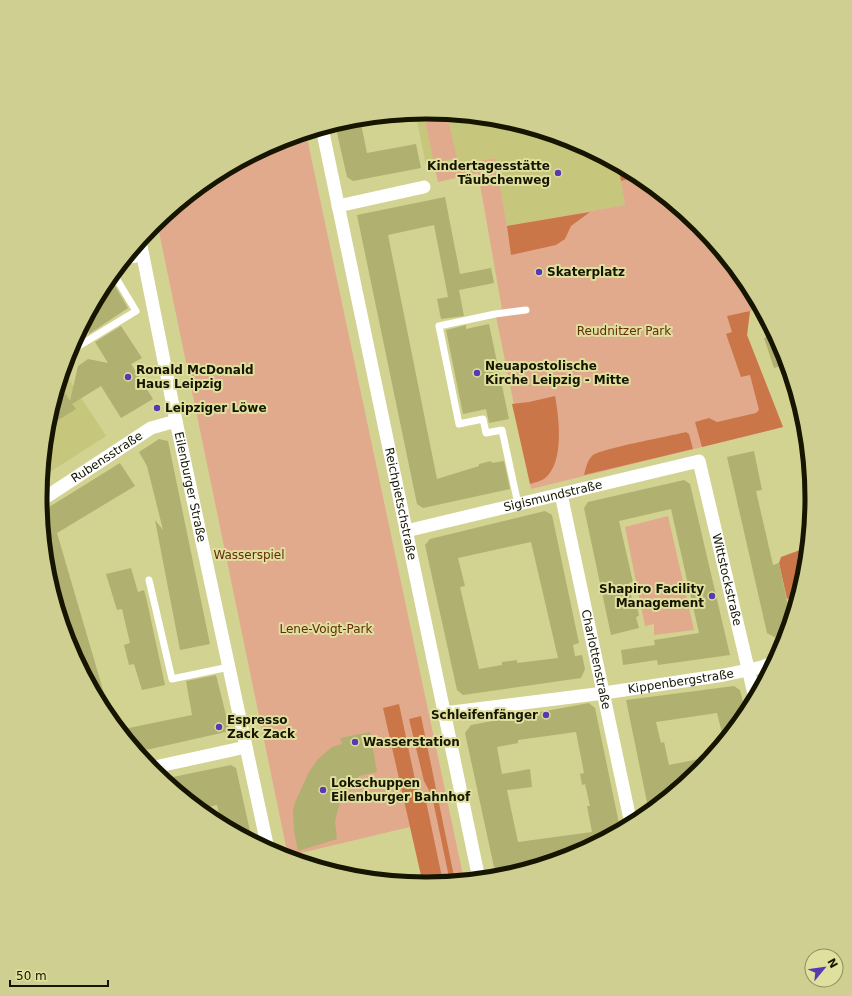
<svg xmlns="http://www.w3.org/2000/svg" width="852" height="996" font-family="'DejaVu Sans',sans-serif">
<rect width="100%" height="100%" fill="#d2d291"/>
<!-- built -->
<g fill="#c6c67d">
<polygon points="426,112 502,119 574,141 618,165 625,205 507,226 495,158 440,169 430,169 426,165 416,116 412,116 411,113"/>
<polygon points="63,370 106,436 42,477 47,422"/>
</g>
<!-- green -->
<g fill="#e2aa8d">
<polygon points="447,115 457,158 434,163 425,120"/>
<polygon points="306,133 464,880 423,884 410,827 288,856 157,222 212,177 278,141"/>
<path d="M495,158L507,226L625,205L618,165C678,197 729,251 761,310L750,311L747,335L783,427L531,489L495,311L502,309L478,173L438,182L435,169Z"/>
<polygon points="668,516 694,630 654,635 654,624 645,626 625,527"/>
</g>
<!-- forest -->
<g fill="#cb7648">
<polygon points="618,165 638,176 621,181"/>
<polygon points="590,212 571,226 565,239 556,245 511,255 507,226"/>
<polygon points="750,311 747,335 783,427 702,447 695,422 709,418 717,422 756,413 759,410 750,375 741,377 726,334 732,332 727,316"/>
<path d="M555,396C559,417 565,464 544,479C540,481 534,483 530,484L512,404L529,402Z"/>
<path d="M686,432L689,434L693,449L584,475C586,468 587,461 592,456C598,449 671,436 686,432Z"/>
<polygon points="800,550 806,558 805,574 798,595 787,599 779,563 781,557"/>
<polygon points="399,704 417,789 426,801 443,882 423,884 383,708"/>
<polygon points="421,716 455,881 450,882 432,796 424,781 409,719"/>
</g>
<!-- building -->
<g fill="#b0b070" fill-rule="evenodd">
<polygon points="351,119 360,119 367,153 416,144 421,168 353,181 347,177 335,124"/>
<polygon points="445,197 460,274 491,268 494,283 459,290 464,316 441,319 437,299 448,297 434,225 388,235 437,479 479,466 479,464 491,461 492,463 504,461 510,489 423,508 417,504 357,215"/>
<polygon points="112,281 128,308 89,334 89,332 74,341 103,287"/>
<polygon points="489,324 509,419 489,423 486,409 463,414 446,330 466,325 466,329"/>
<polygon points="121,326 142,358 131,364 153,399 121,418 101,386 72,404 76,409 47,427 59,383 70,401 78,366 88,359 108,363 95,342"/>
<polygon points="774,334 783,350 787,364 774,368 764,338"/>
<polygon points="159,439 168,441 210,644 180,650 155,520 163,530 147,466 139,452"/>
<polygon points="754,451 762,490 756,491 773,565 779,563 788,606 796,603 786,634 776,638 767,633 727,457"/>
<polygon points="120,463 135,486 57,533 108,707 103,709 69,646 47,573 41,512"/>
<polygon points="684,480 690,484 730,655 658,665 657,660 623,665 621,650 655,645 654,640 699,633 671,509 619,521 633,582 629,583 633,606 637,605 639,616 636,617 639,628 611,635 584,508 588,502"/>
<path d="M545,511L552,515L579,643L573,645L575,656L582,655L585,669L581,678L463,695L457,690L425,545L430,539ZM531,542L558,658L517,663V660L502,662V665L479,669L460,587L465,586L458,558Z"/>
<polygon points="131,568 138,592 144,590 146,597 165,685 142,690 134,664 129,665 124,645 130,643 122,609 117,610 106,574"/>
<polygon points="216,675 230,731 137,752 119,730 192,715 186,681"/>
<polygon points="734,686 740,690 746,714 724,741 717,713 656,722 661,743 664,742 669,765 699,759 701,768 649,812 626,700"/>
<path d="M589,703L595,708L620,828L621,829L574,855L543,864L498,870L494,867L465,733L471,725ZM576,732L584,773L580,774L582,785L585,784L590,806H587L592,832L518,842L507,790L532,787L530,769L502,774L497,747L518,743V740Z"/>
<polygon points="370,732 377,772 359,776 342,795 335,821 337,839 298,851 294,831 293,810 296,800 309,772 318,759 332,747 342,744 340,738"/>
<polygon points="231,765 236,768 252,840 221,824 217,805 199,809 163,779"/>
</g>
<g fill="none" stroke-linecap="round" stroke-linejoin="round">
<!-- service -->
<g stroke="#fff" stroke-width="7">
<polyline points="119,267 130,260 143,258"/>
<polyline points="69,352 136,311 113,273"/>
<polyline points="518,504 502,430 486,433 483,419 459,424 439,326 495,314 526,310"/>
<polyline points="149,580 172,679 229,667"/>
</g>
<!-- minor -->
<g stroke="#fff" stroke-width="13">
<path id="s1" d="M322,128L479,879"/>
<polyline points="338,206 424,187"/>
<path id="s2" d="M140,241L176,421L268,849"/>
<path id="s3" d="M561,494L631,824"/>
<path id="s4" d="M40,501L151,428L176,421"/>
<path id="s5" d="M406,531L699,461L755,698"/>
<path id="s6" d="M444,713L604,693L724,675L762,667L774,662"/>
<polyline points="150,768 246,747"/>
</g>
</g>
<!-- markers -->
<g fill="#573ab2" stroke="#dfdf9e" stroke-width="1.5">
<circle cx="558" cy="173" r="4"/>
<circle cx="539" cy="272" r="4"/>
<circle cx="477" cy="373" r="4"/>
<circle cx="128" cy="377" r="4"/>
<circle cx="157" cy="408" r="4"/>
<circle cx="712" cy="596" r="4"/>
<circle cx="546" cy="715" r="4"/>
<circle cx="219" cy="727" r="4"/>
<circle cx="355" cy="742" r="4"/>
<circle cx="323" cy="790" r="4"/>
</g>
<g text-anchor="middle" stroke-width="4" stroke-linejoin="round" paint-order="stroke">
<!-- poi labels -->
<g font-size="12" font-weight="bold" fill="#151500" stroke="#dfdf9e" text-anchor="start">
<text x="550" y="170" text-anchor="end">Kindertagesstätte<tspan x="550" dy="14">Täubchenweg</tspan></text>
<text x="547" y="276">Skaterplatz</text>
<text x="485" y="370">Neuapostolische<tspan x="485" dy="14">Kirche Leipzig - Mitte</tspan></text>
<text x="136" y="374">Ronald McDonald<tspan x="136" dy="14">Haus Leipzig</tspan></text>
<text x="165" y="412">Leipziger Löwe</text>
<text x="704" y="593" text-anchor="end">Shapiro Facility<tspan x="704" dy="14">Management</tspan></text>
<text x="538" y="719" text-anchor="end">Schleifenfänger</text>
<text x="227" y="724">Espresso<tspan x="227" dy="14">Zack Zack</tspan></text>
<text x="363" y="746">Wasserstation</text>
<text x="331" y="787">Lokschuppen<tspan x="331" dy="14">Eilenburger Bahnhof</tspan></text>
</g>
<!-- park labels -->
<g font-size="12" fill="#632c08" stroke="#dfdf9e">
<text x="624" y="335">Reudnitzer Park</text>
<text x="249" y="559">Wasserspiel</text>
<text x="326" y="633">Lene-Voigt-Park</text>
</g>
<!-- street labels -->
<g font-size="12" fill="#151500" stroke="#dfdf9e">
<text dy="4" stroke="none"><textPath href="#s4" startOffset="80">Rubensstraße</textPath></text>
<text dy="4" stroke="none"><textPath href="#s2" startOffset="251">Eilenburger Straße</textPath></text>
<text dy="4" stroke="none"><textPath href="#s5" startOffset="151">Sigismundstraße</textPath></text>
<text dy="4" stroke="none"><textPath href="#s1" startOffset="384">Reichpietschstraße</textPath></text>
<text dy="4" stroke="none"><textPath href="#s5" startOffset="423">Wittstockstraße</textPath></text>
<text dy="4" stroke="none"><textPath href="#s3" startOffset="169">Charlottenstraße</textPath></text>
<text dy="4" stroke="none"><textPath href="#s6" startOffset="239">Kippenbergstraße</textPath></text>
</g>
</g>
<!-- crop -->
<path d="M0 0H852V996H0ZM47 498a379 379 0 1 1 758 0a379 379 0 1 1-758 0Z" fill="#cfcf91" fill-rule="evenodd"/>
<path fill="none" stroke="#151500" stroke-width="5" d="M47 498a379 379 0 1 1 758 0a379 379 0 1 1-758 0Z"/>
<!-- north arrow -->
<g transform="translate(824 968) rotate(61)"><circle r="19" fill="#dfdf9e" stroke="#8e8e5f"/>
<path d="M0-3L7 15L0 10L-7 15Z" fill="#573ab2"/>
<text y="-6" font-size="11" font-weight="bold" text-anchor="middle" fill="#151500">N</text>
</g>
<!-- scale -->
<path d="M10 980v6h98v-6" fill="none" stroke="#151500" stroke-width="2"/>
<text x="16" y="980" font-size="12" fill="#151500" stroke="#dfdf9e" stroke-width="3" paint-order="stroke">50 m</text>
</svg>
